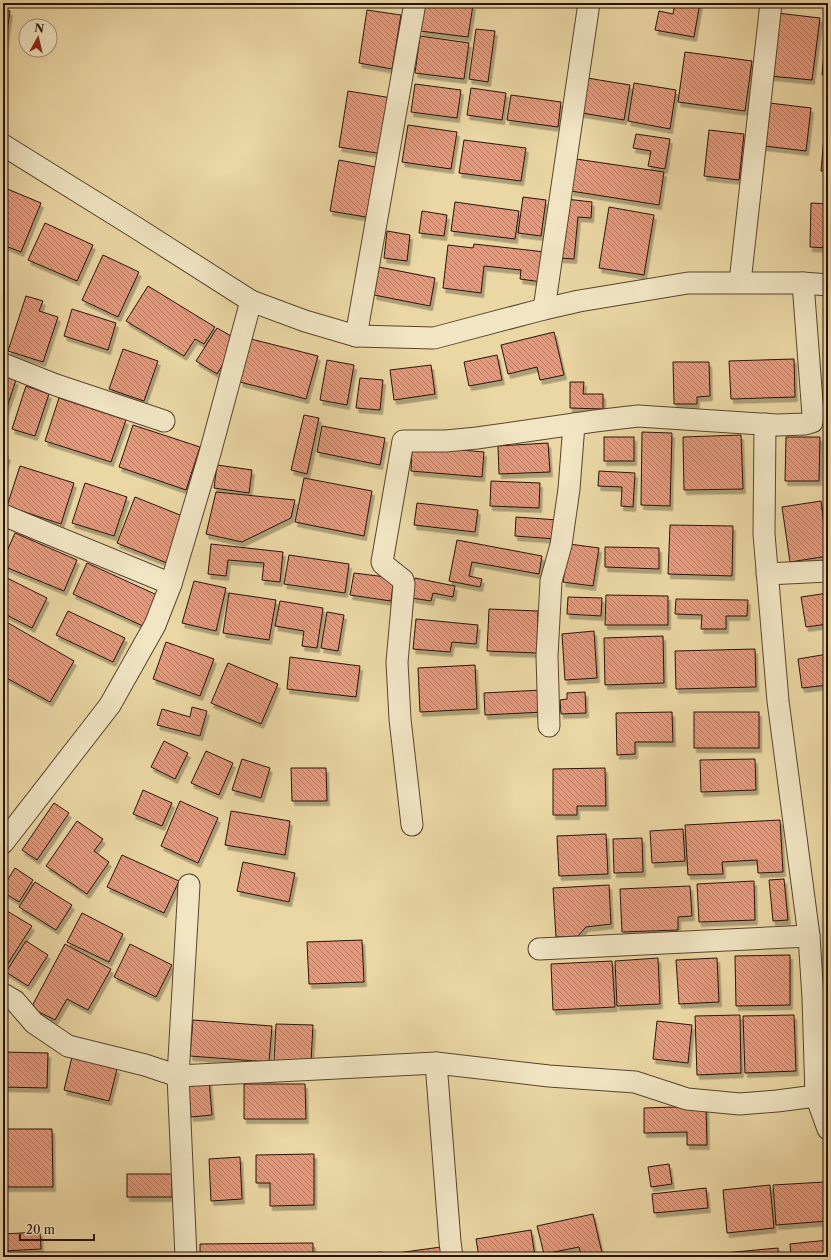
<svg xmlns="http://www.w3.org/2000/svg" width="831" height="1260" font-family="'Libre Caslon Text',serif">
<defs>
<pattern id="building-back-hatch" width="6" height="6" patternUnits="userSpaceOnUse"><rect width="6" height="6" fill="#e4997b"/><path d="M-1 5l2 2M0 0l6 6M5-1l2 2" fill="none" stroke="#b97c63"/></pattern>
<filter id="shadow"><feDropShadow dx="2.5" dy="4.5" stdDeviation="0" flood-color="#0004"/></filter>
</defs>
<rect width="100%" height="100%" fill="#ead7a4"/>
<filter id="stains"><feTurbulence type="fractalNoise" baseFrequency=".005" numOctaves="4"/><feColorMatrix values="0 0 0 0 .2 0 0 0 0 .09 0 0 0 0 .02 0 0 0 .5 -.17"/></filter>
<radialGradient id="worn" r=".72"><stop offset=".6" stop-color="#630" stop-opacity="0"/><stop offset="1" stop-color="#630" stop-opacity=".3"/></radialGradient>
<!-- building -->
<g fill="url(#building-back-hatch)" stroke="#281306" filter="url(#shadow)">
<polygon points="424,3 461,3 473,5 468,37 420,31"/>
<polygon points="675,3 700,3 694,37 655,30 659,11 673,14"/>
<polygon points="3,10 10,11 5,47 3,47"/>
<polygon points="367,10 401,15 392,69 359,63"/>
<polygon points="777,13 820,18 812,80 770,76"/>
<polygon points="476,29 495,31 488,82 469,79"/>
<polygon points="826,30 828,31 828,75 822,75"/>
<polygon points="420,36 469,43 464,79 415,73"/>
<polygon points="685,52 752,61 745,111 678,102"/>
<polygon points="581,77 630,85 624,120 576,112"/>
<polygon points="634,83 676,90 670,129 628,121"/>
<polygon points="415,84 461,90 457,118 411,112"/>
<polygon points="471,88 506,93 502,120 467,115"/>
<polygon points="348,91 392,98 383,154 339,147"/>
<polygon points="511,95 561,102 558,127 507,120"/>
<polygon points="761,102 811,108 806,151 756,145"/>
<polygon points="408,125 457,132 451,169 402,162"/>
<polygon points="825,125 828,125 828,171 821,171"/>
<polygon points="709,130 744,134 739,180 704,176"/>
<polygon points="636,134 670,139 665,169 648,166 651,151 633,148"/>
<polygon points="464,140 526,148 521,181 459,173"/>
<polygon points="576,159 664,172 659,205 571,191"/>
<polygon points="339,160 381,168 372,218 330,211"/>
<polygon points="5,188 41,203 21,252 3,245 3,192"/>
<polygon points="523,197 546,200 541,236 518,233"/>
<polygon points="566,199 592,202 591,218 578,217 574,259 560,258"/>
<polygon points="455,202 519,211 515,239 451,231"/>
<polygon points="811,203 828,204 828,248 810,247"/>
<polygon points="609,207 654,215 644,275 599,268"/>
<polygon points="422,211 447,215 444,236 419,233"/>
<polygon points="45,223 93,245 77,281 28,260"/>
<polygon points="387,231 410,235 407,261 384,258"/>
<polygon points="474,244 545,252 542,282 520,279 521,270 484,266 481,293 443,288 448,245 473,248"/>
<polygon points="103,255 139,272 118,317 82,300"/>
<polygon points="379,267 435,278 430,306 374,295"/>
<polygon points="148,286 215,327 204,344 195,339 184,356 126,321"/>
<polygon points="26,296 43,301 39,311 58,317 43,362 8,351"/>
<polygon points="72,309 116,323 108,350 64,336"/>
<polygon points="828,320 828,346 824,345"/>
<polygon points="217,328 238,340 217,374 196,361"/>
<polygon points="554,332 564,375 540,380 537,367 508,374 501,345"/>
<polygon points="251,339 318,356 306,399 240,382"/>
<polygon points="123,349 158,361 144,401 109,389"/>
<polygon points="497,355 502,380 469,386 464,362"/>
<polygon points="794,359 795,397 731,399 729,361"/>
<polygon points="327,360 354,365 347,405 320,400"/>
<polygon points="673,362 709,362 710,396 697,397 697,404 674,404"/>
<polygon points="431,365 435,394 394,400 390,370"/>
<polygon points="3,376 16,380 3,419"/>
<polygon points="360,378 383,380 380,410 356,408"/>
<polygon points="570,382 584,382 583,394 603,394 603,409 570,408"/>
<polygon points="26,386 49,394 35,436 12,429"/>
<polygon points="59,398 126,420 111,462 45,441"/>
<polygon points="304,415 319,418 307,474 291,470"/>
<polygon points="133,425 200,447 186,490 119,467"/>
<polygon points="322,426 385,438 380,465 317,452"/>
<polygon points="642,432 672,433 670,506 641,505"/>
<polygon points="741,435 743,489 684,490 683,437"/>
<rect x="604" y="437" width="30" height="24"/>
<polygon points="786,437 820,437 819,481 785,481"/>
<polygon points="548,443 550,472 499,474 498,446"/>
<polygon points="412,446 484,452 482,477 411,471"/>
<polygon points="3,454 8,456 3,471"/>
<polygon points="217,465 252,470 249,493 214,488"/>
<polygon points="20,466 74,483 61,524 7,506"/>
<polygon points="599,471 635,473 633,507 621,506 622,487 598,486"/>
<polygon points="304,478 372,491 364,536 295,522"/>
<polygon points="491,481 540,483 539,508 490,506"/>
<polygon points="85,483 127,497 114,536 72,523"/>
<polygon points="216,492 295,500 291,518 242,542 206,534"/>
<polygon points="135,497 185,517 167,563 117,543"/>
<polygon points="821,501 828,556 790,562 782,507"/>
<polygon points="417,503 478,510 475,532 414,525"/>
<polygon points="516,517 558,520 556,539 515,536"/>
<polygon points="670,525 733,526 732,576 668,574"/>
<polygon points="15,533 77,560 64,591 3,566 3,560"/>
<polygon points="457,540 542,556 539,574 472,562 469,576 482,579 480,587 449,581"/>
<polygon points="211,544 283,552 280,582 262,580 264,563 228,560 226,576 208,574"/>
<polygon points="569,544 599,548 593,586 563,582"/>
<polygon points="605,547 659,548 659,569 605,567"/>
<polygon points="289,555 349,564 345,593 284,584"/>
<polygon points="87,563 157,595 143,626 73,594"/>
<polygon points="354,573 394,578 391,601 350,595"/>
<polygon points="3,576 47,598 32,628 3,613"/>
<polygon points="415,578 455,586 453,597 433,593 431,601 412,598"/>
<polygon points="194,581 226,588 216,631 182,623"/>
<polygon points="229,593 276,600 269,640 223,633"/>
<polygon points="828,593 828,624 806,627 801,597"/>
<polygon points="606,595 668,596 668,625 605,625"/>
<polygon points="568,597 602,598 601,616 567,614"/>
<polygon points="676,599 748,600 747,616 726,616 726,629 701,629 702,615 675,614"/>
<polygon points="280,601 323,608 317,648 302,646 304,631 275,626"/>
<polygon points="489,609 538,611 537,653 487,651"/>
<polygon points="68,611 125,638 113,662 56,635"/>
<polygon points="327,612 344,615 338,651 321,648"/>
<polygon points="416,619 478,625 476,644 452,642 450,652 413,649"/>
<polygon points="3,620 74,661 50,702 3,676"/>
<polygon points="594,631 597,678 565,680 562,634"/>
<polygon points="663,636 664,683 605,685 604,638"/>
<polygon points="166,642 214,659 200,696 153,679"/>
<polygon points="755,649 756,687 676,689 675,651"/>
<polygon points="828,654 828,685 802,688 798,659"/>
<polygon points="290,657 360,666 356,697 287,689"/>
<polygon points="228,663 278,684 261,724 211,703"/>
<polygon points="475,665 477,709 420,712 418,668"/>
<polygon points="542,690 543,712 485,715 484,693"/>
<polygon points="585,692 586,713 561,714 560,700 567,699 567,693"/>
<polygon points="192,707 207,711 200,736 157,725 162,709 190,717"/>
<polygon points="672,712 673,742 635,742 635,754 617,755 616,713"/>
<rect x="694" y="712" width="65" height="36"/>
<polygon points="164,741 188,753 175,779 151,767"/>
<polygon points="206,751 233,763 219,795 191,783"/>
<polygon points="242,759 270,768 261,798 232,790"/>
<polygon points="755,759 756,790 701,792 700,760"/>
<polygon points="291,768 326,768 327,801 292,801"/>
<polygon points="605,768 606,806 577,806 577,815 553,815 553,769"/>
<polygon points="143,790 172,803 162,826 133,814"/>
<polygon points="180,801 218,818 198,863 161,846"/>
<polygon points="54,803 69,813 37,860 22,850"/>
<polygon points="231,811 290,821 285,855 225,845"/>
<polygon points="780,820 783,872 758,873 757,860 722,862 723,874 688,875 685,825"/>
<polygon points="77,821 103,839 94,851 109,862 87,894 46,866"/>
<polygon points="683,829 685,861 652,863 650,831"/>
<polygon points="828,831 828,863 824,832"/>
<polygon points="606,834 608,874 559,876 557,836"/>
<polygon points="642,838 643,872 614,873 613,839"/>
<polygon points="122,855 179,881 164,913 107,887"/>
<polygon points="243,862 295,873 289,902 237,891"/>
<polygon points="15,868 33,880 19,902 3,892 3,887"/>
<polygon points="784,879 788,920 773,921 769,880"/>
<polygon points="754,881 755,920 699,922 697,884"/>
<polygon points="35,882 72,905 56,930 19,907"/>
<polygon points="609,885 611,924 586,927 578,936 556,937 553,888"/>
<polygon points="690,886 692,916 678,917 678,930 622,932 620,889"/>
<polygon points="7,911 32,926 3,971 3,917"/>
<polygon points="82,913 123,934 109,962 67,942"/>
<polygon points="362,940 364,982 309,984 307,942"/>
<polygon points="26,941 48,955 28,986 6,972"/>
<polygon points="65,944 111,969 88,1010 67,999 55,1020 31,1008"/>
<polygon points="130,944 172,965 156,997 114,977"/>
<polygon points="790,955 790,1005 736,1006 735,956"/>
<polygon points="658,958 660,1004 617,1006 615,961"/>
<polygon points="717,958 719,1002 679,1004 676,960"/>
<polygon points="612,961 615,1007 553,1010 551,964"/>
<polygon points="740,1015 741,1073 697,1075 695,1016"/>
<polygon points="794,1015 796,1071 745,1073 743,1016"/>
<polygon points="193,1020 272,1026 269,1062 190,1056"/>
<polygon points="657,1021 692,1025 688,1063 653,1059"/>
<polygon points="276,1024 313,1025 311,1062 274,1061"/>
<polygon points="3,1052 48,1053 47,1088 3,1087"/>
<polygon points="72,1057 117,1069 109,1101 64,1090"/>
<polygon points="209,1080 212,1115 191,1117 188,1082"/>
<polygon points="244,1084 305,1084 306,1119 244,1119"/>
<polygon points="706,1106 707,1145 687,1145 687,1132 644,1133 644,1108"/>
<polygon points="4,1129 52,1129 53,1187 5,1187"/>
<polygon points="314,1154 314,1205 270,1206 270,1183 256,1183 256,1155"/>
<polygon points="240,1157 242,1199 211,1201 209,1159"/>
<polygon points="669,1164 672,1184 651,1187 648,1167"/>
<rect x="127" y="1174" width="45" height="23"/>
<polygon points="825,1182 828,1221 776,1225 773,1185"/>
<polygon points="770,1185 774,1228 727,1233 723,1190"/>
<polygon points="706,1188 708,1208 654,1213 652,1194"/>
<polygon points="593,1214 602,1253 582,1257 579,1247 544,1254 537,1226"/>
<polygon points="531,1230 535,1257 479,1257 476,1239"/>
<polygon points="40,1232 41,1249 3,1251 3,1234"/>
<polygon points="828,1240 828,1257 791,1257 790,1244"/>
<polygon points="313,1243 313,1257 200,1257 200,1244"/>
<polygon points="441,1247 442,1257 390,1257 390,1254"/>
<polygon points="778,1248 779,1257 724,1257 724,1253"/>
<polygon points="382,1252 383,1257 319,1257"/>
</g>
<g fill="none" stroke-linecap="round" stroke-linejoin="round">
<!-- street casing -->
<g stroke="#58442e" stroke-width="23">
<g id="street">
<polyline points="3,145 135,227 251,301 305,321 356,336 434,338 544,309 579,301 688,283 803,283 828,285"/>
<polyline points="740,282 771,3"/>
<polyline points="544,309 589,3"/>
<polyline points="356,336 415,3"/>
<polyline points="3,364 56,385 164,421"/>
<polyline points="765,424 764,534 778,701 809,936 813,998 816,1096 828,1129"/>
<polyline points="3,515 171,584"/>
<polyline points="767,574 828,571"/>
<polyline points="549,726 547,656 551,581 561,545 569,489 574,424"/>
<polyline points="412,825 400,719 397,662 404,584 403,580 383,564 382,562 403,441 446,441 477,438 595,421 638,416 777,425 805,424 812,422 813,415 803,283"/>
<polyline points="3,843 110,705 155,625 171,584 210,453 251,301"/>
<polyline points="539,949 809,936"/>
<polyline points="3,994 15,1001 34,1023 68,1046 145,1065 178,1076 436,1063 549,1076 635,1082 687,1099 740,1104 777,1101 816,1096 828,1099"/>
<polyline points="436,1063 450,1242 452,1257"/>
<polyline points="186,1257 178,1076 189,885"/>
</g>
</g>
<!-- street -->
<use href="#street" stroke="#f1e5c4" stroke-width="21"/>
</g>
<!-- margin -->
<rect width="831" height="1260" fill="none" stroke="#ead7a4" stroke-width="16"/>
<rect x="4" y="4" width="823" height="1252" fill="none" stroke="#281306" stroke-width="2"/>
<rect x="8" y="8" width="815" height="1244" fill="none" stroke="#281306"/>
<!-- north arrow -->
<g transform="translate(38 38) rotate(8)"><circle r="19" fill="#f1e5c4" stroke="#a19178"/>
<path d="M0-3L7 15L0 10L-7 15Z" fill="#8f2418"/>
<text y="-6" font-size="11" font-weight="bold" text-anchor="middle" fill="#281306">N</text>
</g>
<!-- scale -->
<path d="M20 1234v6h74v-6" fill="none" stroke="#281306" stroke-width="2"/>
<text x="26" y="1234" font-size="12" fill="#281306" stroke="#f1e5c4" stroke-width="3" paint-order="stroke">20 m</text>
<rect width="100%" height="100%" filter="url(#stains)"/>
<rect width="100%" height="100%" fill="url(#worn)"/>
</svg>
